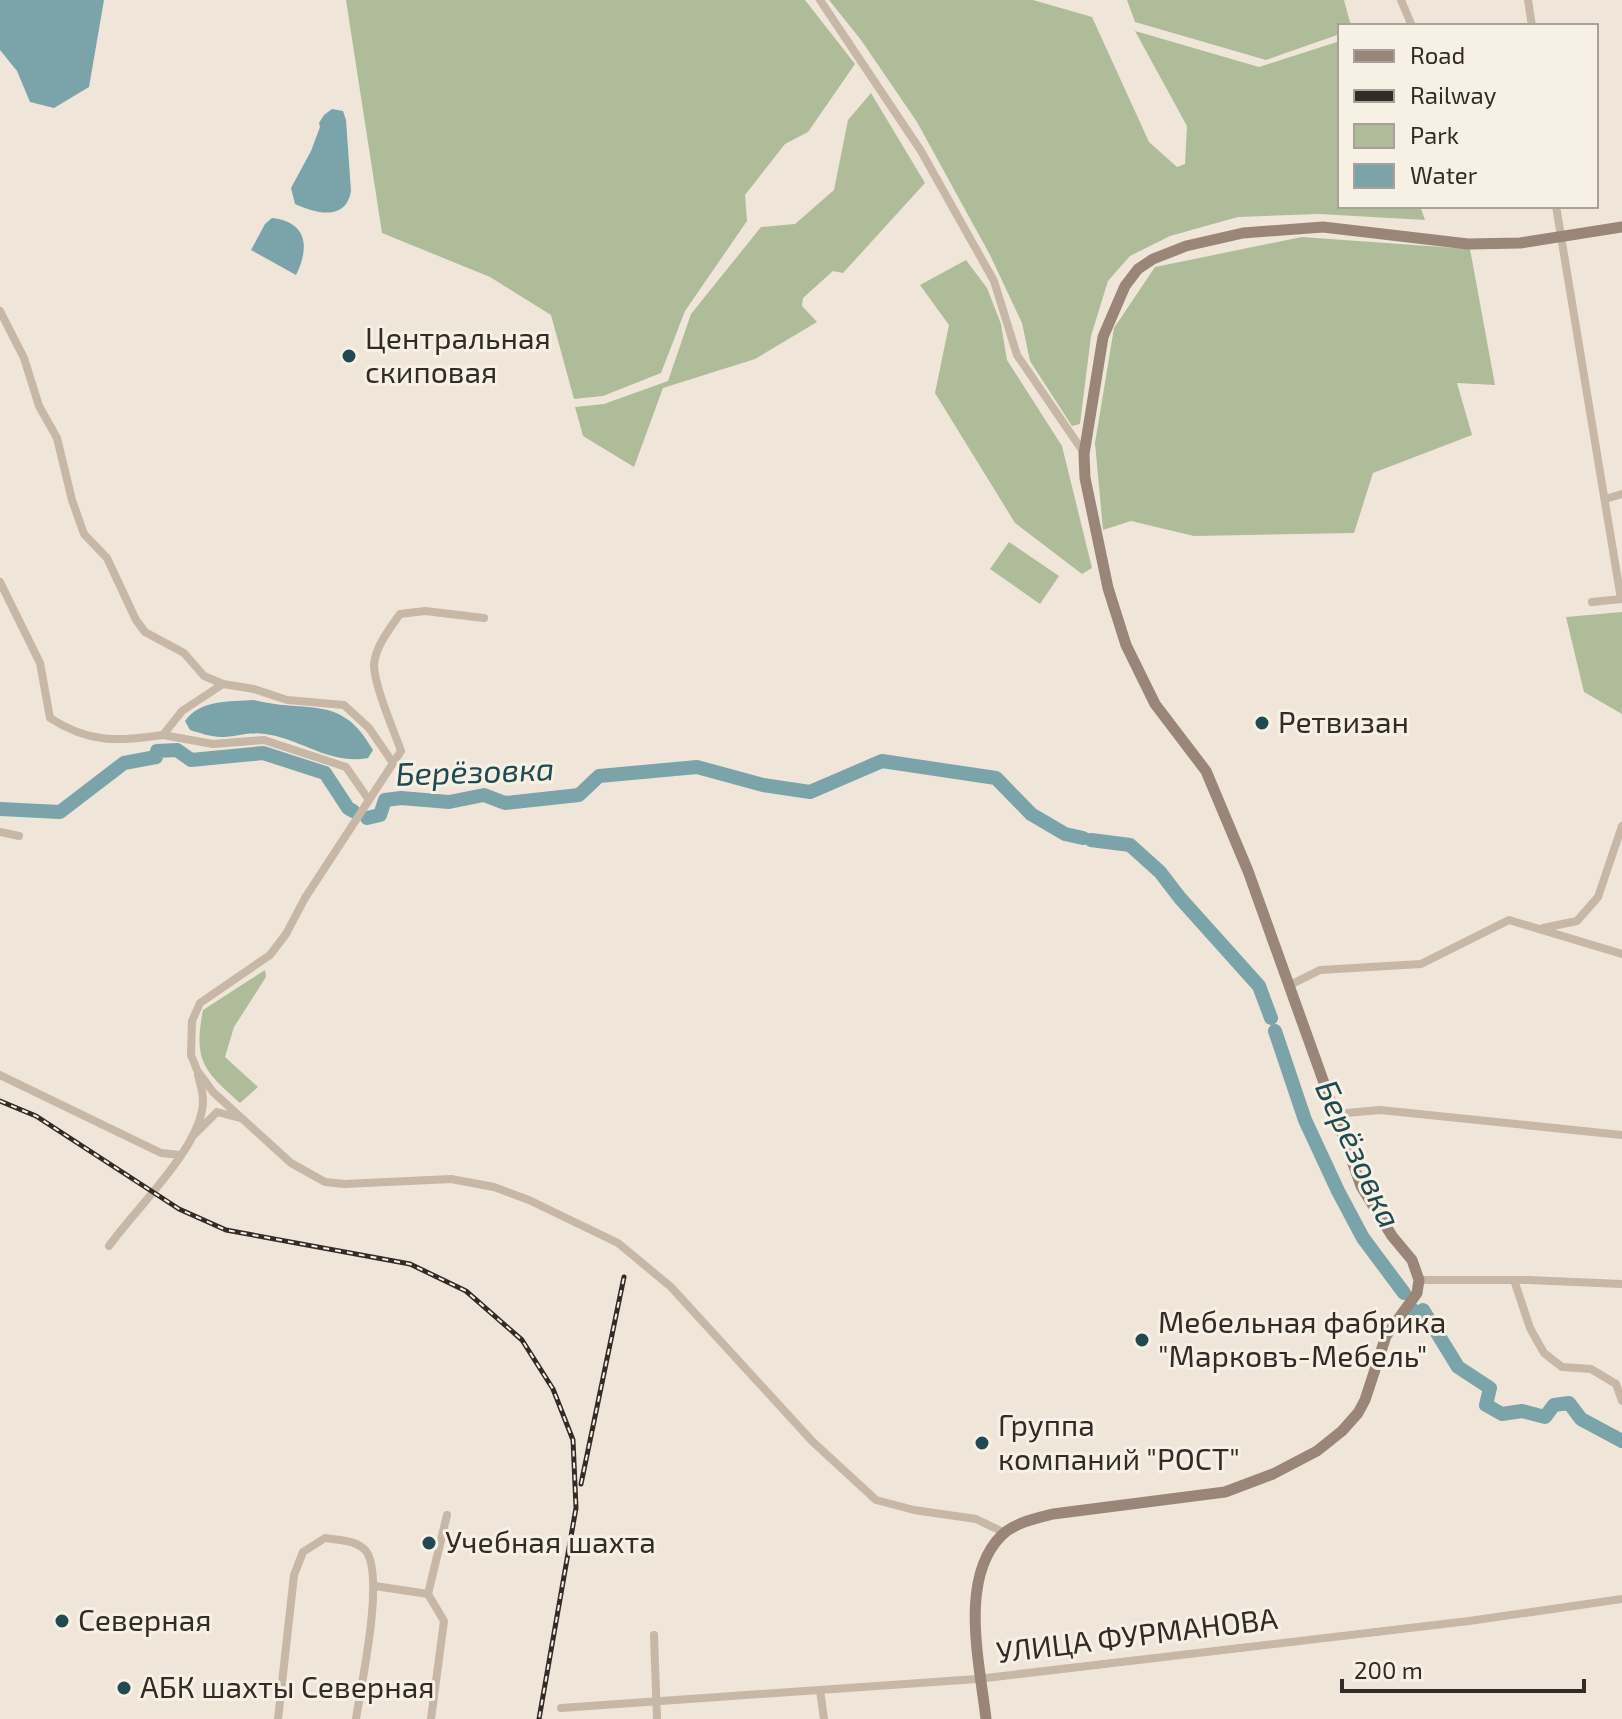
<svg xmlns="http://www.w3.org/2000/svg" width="1622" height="1719" font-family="'Exo 2',sans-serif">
<rect width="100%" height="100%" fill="#efe6d9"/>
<!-- green -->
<g fill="#afbc9a">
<polygon points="346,0 805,0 855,64 808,132 785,144 745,195 747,221 685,311 661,373 603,396 574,399 551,315 490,277 382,233"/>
<polygon points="829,0 1033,0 1092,17 1149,142 1177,167 1185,164 1187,126 1135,31 1259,67 1340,41 1340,206 1420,206 1425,220 1319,214 1238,217 1170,236 1130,256 1108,281 1091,336 1080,424 1072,426 1030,361 1022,323 990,255 917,122 861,40"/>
<polygon points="1127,0 1344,0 1351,26 1340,26 1340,34 1266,60 1135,22"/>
<polygon points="871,93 925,183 843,273 833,271 803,298 802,306 817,322 755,359 663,388 634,467 583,436 575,407 604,404 668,381 691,314 761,227 795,224 834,190 848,120"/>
<polygon points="1302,237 1470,249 1495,385 1457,383 1472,435 1373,473 1354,533 1194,536 1131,521 1103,530 1095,443 1114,328 1155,267"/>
<polygon points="966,260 987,288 1001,324 1007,360 1062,446 1092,568 1082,574 1015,523 935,393 949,325 920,285"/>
<polygon points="1009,542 1059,576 1040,604 990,569"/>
<polygon points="1622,612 1622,714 1584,692 1566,617"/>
<path d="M265,970L266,977L234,1027L225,1057L258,1087L240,1103C204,1071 193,1061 203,1010Z"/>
</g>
<!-- water -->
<g fill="#7aa4aa">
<polygon points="0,0 104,0 89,87 54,108 30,102 17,71 0,50"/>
<path d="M332,109L343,111L346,120L351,191C346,221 317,214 295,204L291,188L311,151L320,127L319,123L324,115Z"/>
<path d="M272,218C307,222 310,247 296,275L251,250L265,224Z"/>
<path d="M254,700C309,714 341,693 373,750L368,758C329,765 302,739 265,734C250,731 235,737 221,737C211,737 200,733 190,730L185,721C201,699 229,702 254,700Z"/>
</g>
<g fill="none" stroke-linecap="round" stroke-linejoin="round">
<!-- river -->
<g stroke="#7aa4aa" stroke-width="14">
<polyline points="0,809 60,812 124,763 156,757 157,751 177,750 191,760 263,753 325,773 348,808 353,811"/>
<polyline points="367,818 380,815 385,800 401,798 449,802 484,795 505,803 579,795 599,776 697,767 763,785 810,792 882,761 996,778 1031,814 1065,834 1083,838"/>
<polyline points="1091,840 1130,845 1160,872 1180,898 1259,986 1271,1018"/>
<polyline points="1275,1031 1305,1120 1338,1191 1363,1238 1404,1293"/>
<polyline points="1413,1310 1417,1314 1423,1310 1458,1367 1490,1388 1486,1405 1502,1414 1522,1411 1545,1417 1554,1405 1569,1403 1581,1419 1622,1441"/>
</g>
<!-- street -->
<g stroke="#c6b7a6" stroke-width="8">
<polyline points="820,0 921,151 994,281 1017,355 1084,453"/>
<polyline points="1401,0 1412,26"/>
<polyline points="1528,0 1532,26"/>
<polyline points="1556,206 1621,599"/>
<polyline points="0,311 24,358 39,406 57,438 72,500 84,534 107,558 136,620 145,632 184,653 204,676 223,684"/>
<polyline points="1605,499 1622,494"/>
<path d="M0,582L40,663L50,718C90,744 118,741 163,735L182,711L223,684L254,689L287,700L344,705L369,728L393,763"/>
<polyline points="1592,602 1622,599"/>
<path d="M484,618L425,611L400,614C390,628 375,647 374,665C374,685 394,731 401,751L305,898L286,934L270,955L200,1003L192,1021L191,1055L197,1070L213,1092L291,1163L325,1182L345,1184L451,1179L494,1187L529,1200L618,1243L671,1287L812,1441L876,1500L914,1510L976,1519L1003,1532"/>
<polyline points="163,735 213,744 264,740 346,767 369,800"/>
<polyline points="0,832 19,836"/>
<polyline points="1543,928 1577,921 1598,897 1622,826"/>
<polyline points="1290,985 1320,970 1421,964 1509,920 1622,954"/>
<polyline points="0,1075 161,1153 180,1155"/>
<polyline points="1335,1114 1380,1110 1622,1135"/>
<polyline points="195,1134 217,1112 240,1118"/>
<path d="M109,1246C135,1209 204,1145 203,1100C203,1092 200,1083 198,1075"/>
<polyline points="1419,1280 1528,1280 1622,1284"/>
<polyline points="1514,1280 1530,1328 1544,1353 1562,1367 1591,1369 1616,1384 1622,1401"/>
<polyline points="375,1586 428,1594"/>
<polyline points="654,1635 657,1719"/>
<polyline points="820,1690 824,1719"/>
<polyline points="561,1708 977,1679 1469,1621 1622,1599"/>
<path d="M278,1719L294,1575L303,1552L325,1538C339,1540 357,1540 366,1551C385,1577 361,1685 356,1719"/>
<polyline points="431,1719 444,1621 428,1594 447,1515"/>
</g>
<!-- secondary -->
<path stroke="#998678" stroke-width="11" d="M986,1719C980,1664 958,1578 1002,1535C1014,1523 1037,1518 1053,1514L1225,1492L1273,1474L1317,1451L1342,1431L1358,1413L1365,1400L1386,1336L1417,1293L1419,1280L1412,1260L1392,1236L1361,1186L1248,871L1206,771L1155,704L1126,645L1108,588L1085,478L1084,454L1103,337L1125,286L1138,269L1153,259L1186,246L1243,233L1323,227L1468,244L1520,243L1622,227"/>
<!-- rail casing -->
<g stroke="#322b26" stroke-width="5">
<g id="rail">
<polyline points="0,1101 36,1116 179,1209 226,1230 410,1264 466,1291 522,1340 553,1389 573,1440 576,1508 539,1719"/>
<polyline points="581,1484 624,1277"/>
</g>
</g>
<!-- rail -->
<use href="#rail" stroke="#f7f0e5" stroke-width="2" stroke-dasharray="6" stroke-linecap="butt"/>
</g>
<!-- markers -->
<g fill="#1f4a51" stroke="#f7f0e5" stroke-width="3">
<circle cx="349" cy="356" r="8"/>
<circle cx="1262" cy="723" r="8"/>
<circle cx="1142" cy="1340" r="8"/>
<circle cx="982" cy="1443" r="8"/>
<circle cx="429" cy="1543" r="8"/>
<circle cx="62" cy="1621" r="8"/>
<circle cx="124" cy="1688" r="8"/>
</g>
<g text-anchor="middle" stroke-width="6" stroke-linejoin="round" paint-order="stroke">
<!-- poi labels -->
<g font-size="30" fill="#322b26" stroke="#f7f0e5" text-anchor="start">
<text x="365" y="349">Центральная<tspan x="365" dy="34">скиповая</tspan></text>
<text x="1278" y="733">Ретвизан</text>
<text x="1158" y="1333">Мебельная фабрика<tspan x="1158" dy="34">"Марковъ-Мебель"</tspan></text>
<text x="998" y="1436">Группа<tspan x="998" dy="34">компаний "РОСТ"</tspan></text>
<text x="445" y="1553">Учебная шахта</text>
<text x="78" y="1631">Северная</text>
<text x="140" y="1698">АБК шахты Северная</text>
</g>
<!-- street labels -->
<g font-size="30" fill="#322b26" stroke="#f7f0e5">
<text transform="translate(1137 1636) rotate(-7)" y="10">УЛИЦА ФУРМАНОВА</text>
</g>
<!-- water labels -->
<g font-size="32" font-style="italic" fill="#1f4a51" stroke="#f7f0e5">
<text transform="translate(475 772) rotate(-2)" y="11">Берёзовка</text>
<text transform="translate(1358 1154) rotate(65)" y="11">Берёзовка</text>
</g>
</g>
<!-- legend -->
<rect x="1338" y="24" width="260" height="184" fill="#f7f0e5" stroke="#a8a199" stroke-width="2"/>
<rect x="1354" y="50" width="40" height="12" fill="#998678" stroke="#a8a199" stroke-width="2"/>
<text x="1410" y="64" font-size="24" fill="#322b26">Road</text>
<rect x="1354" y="90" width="40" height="12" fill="#322b26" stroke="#a8a199" stroke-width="2"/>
<text x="1410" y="104" font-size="24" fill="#322b26">Railway</text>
<rect x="1354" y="124" width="40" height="24" fill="#afbc9a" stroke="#a8a199" stroke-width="2"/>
<text x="1410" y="144" font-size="24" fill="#322b26">Park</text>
<rect x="1354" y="164" width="40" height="24" fill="#7aa4aa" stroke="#a8a199" stroke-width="2"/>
<text x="1410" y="184" font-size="24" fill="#322b26">Water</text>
<!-- scale -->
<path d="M1342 1679v12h242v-12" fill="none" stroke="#322b26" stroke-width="4"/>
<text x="1354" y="1679" font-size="24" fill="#322b26" stroke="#f7f0e5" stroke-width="6" paint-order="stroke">200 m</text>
</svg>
